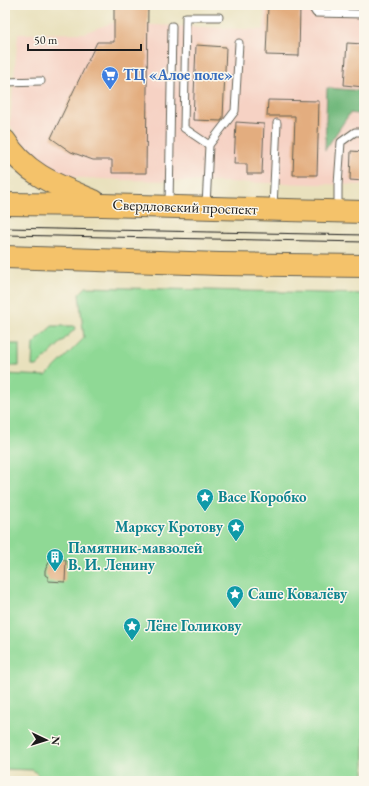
<svg xmlns="http://www.w3.org/2000/svg" width="369" height="786" font-family="'EB Garamond',serif">
<rect width="100%" height="100%" fill="#fbf7ec"/>
<filter id="ink" filterUnits="userSpaceOnUse"><feTurbulence type="fractalNoise" baseFrequency=".025" numOctaves="2"/><feDisplacementMap in="SourceGraphic" scale="8" xChannelSelector="R" yChannelSelector="G"/><feConvolveMatrix kernelMatrix="1 2 1 2 8 2 1 2 1" color-interpolation-filters="sRGB"/></filter>
<filter id="wash" filterUnits="userSpaceOnUse"><feTurbulence type="fractalNoise" baseFrequency=".012" numOctaves="4" result="noise"/><feDisplacementMap in="SourceGraphic" scale="16" xChannelSelector="R" yChannelSelector="G"/><feGaussianBlur stdDeviation="0.9" result="paint"/><feColorMatrix in="noise" values="0 0 0 0 0 0 0 0 0 0 0 0 0 0 0 0 0 1.4 0 .05"/><feComposite in="paint" operator="in"/></filter>
<g filter="url(#wash)">
<rect width="100%" height="100%" fill="#e9e1bd"/>
<!-- built -->
<polygon fill="#f6d2c4" points="265,5 364,5 364,185 121,180 65,177 49,171 25,150 10,124 18,34 84,33 111,23 264,30"/>
<!-- green -->
<g fill="#8fd995" stroke="#567a58">
<polygon points="86,287 364,294 364,781 44,781 33,770 5,769 5,374 46,376 84,338 79,294"/>
<polygon points="52,326 74,326 75,329 37,366 32,366 33,344"/>
<polygon points="8,344 19,344 19,366 7,366"/>
</g>
<!-- forest -->
<polygon fill="#73b97e" stroke="#486a4d" points="327,88 364,91 364,115 350,113 325,150"/>
<g id="blocks">
<!-- building -->
<g fill="#e3ad7f">
<polygon points="114,5 148,5 146,173 112,173 112,160 93,160 71,152 51,138 97,42 114,42"/>
<polygon points="268,6 300,7 299,56 266,55"/>
<polygon points="347,43 364,44 364,87 344,85"/>
<polygon points="196,45 226,47 223,118 221,121 193,120"/>
<polygon points="268,100 319,101 317,175 293,175 295,116 267,116"/>
<polygon points="236,122 264,124 262,174 247,174 247,164 234,164"/>
<polygon points="351,151 364,152 364,181 350,180"/>
<polygon points="51,559 66,560 65,582 48,581 48,577 45,575 45,570"/>
</g>
</g>
</g>
<g filter="url(#ink)">
<use href="#blocks" fill-opacity="0" stroke="#646154" stroke-width="1"/>
<g fill="none" stroke-linecap="round" stroke-linejoin="round">
<!-- lane casing -->
<g stroke="#646154" stroke-width="9">
<g id="lane">
<polyline points="311,5 316,13 364,14"/>
<polyline points="5,82 41,81"/>
<polyline points="209,145 184,128 186,17 219,17"/>
<polyline points="169,205 172,26"/>
<polyline points="206,206 209,145 235,111 239,43"/>
<polyline points="273,207 277,123"/>
<polyline points="338,210 338,185 341,142 355,132 364,132"/>
</g>
</g>
<!-- primary casing -->
<g stroke="#646154" stroke-width="24">
<g id="primary">
<path d="M5,141C26,175 59,186 94,201"/>
<polyline points="5,204 102,205 364,212"/>
<polyline points="5,257 220,264 364,266"/>
</g>
</g>
<!-- lane -->
<use href="#lane" stroke="#fff" stroke-width="7"/>
<!-- primary -->
<use href="#primary" stroke="#f4c26a" stroke-width="22"/>
<!-- tram -->
<g stroke="#1c1c1c" stroke-width="1">
<polyline points="5,228 364,235"/>
<polyline points="5,235 364,242"/>
</g>
</g>
</g>
<!-- icons -->
<defs>
<g id="supermarket-pin" transform="scale(0.9)"><path d="M0 17L-7.5 6A9.5 9.5 0 1 1 7.5 6Z" fill="#3f7fe0" stroke="#fbf7ec"/><path d="M-6-5.5h2.5l.6 2H6L4.5 2H-2.5L-4.4-4H-6ZM-1.5 3.2a1.3 1.3 0 1 0 .1 0ZM3 3.2a1.3 1.3 0 1 0 .1 0Z" fill="#fff"/></g>
<g id="sight-pin" transform="scale(0.9)"><path d="M0 17L-7.5 6A9.5 9.5 0 1 1 7.5 6Z" fill="#0f9aa8" stroke="#fbf7ec"/><path d="M0-6L1.8-2.2L6-1.7L2.9 1.2L3.7 5.4L0 3.3L-3.7 5.4L-2.9 1.2L-6-1.7L-1.8-2.2Z" fill="#fff"/></g>
<g id="building-pin" transform="scale(0.9)"><path d="M0 17L-7.5 6A9.5 9.5 0 1 1 7.5 6Z" fill="#0f9aa8" stroke="#fbf7ec"/><path d="M-4-6H4V6H1V3H-1V6H-4ZM-2.5-4.3h1.7v1.8h-1.7ZM.8-4.3h1.7v1.8H.8ZM-2.5-1h1.7V.8h-1.7ZM.8-1h1.7V.8H.8Z" fill="#fff"/></g>
</defs>
<g fill-rule="evenodd">
<use href="#supermarket-pin" x="110" y="75"/>
<use href="#sight-pin" x="205" y="497"/>
<use href="#sight-pin" x="236" y="527"/>
<use href="#building-pin" x="55" y="557"/>
<use href="#sight-pin" x="235" y="594"/>
<use href="#sight-pin" x="132" y="626"/>
</g>
<g text-anchor="middle" stroke-width="3" stroke-linejoin="round" paint-order="stroke">
<!-- shop labels -->
<g font-size="15" font-weight="bold" fill="#366cbe" stroke="#fbf7ec" text-anchor="start">
<text x="123" y="80">ТЦ «Алое поле»</text>
</g>
<!-- street labels -->
<g font-size="15" fill="#1c1c1c" stroke="#fbf7ec">
<text transform="translate(185 207) rotate(2)" y="5">Свердловский проспект</text>
</g>
<!-- culture labels -->
<g font-size="15" font-weight="bold" fill="#0d838f" stroke="#fbf7ec" text-anchor="start">
<text x="218" y="502">Васе Коробко</text>
<text x="223" y="532" text-anchor="end">Марксу Кротову</text>
<text x="68" y="553">Памятник-мавзолей<tspan x="68" dy="17">В. И. Ленину</tspan></text>
<text x="248" y="599">Саше Ковалёву</text>
<text x="145" y="631">Лёне Голикову</text>
</g>
</g>
<!-- margin -->
<rect width="369" height="786" fill="none" stroke="#fbf7ec" stroke-width="20"/>
<!-- north arrow -->
<g transform="translate(46 740) rotate(94)" stroke="#fbf7ec" stroke-width="3" paint-order="stroke">
<path d="M0-3L7 15L0 10L-7 15Z" fill="#1c1c1c"/>
<text y="-6" font-size="11" font-weight="bold" text-anchor="middle" fill="#1c1c1c">N</text>
</g>
<!-- scale -->
<path d="M28 44v6h113v-6" fill="none" stroke="#1c1c1c" stroke-width="2"/>
<text x="34" y="44" font-size="12" fill="#1c1c1c" stroke="#fbf7ec" stroke-width="3" paint-order="stroke">50 m</text>
</svg>
